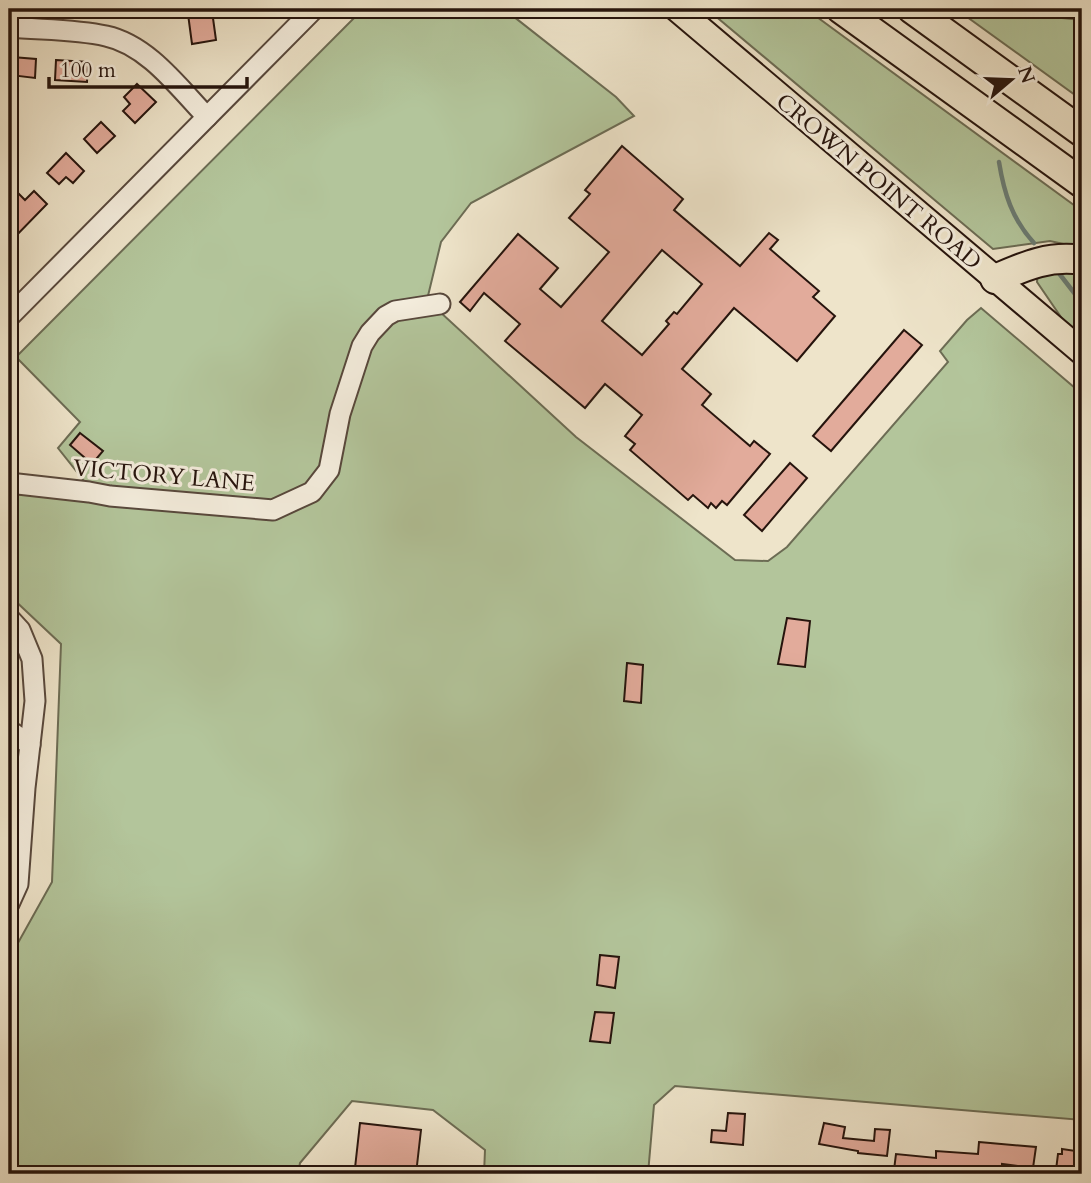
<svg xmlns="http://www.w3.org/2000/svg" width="1091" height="1183" font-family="Cardo,serif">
<rect width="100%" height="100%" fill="#eee4ca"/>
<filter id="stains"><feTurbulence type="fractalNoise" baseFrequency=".00286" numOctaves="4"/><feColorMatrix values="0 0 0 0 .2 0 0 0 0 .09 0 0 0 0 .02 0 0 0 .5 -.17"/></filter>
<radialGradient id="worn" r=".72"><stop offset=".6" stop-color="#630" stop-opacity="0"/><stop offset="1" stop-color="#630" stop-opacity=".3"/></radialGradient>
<!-- green -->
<g fill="#b3c59b" stroke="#6c6c54" stroke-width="2">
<polygon points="363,9 504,9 616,97 634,116 471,203 441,242 427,300 576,437 735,560 768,561 787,547 948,362 940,351 967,320 981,308 1082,394 1082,1120 675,1086 654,1105 648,1174 484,1174 485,1150 433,1110 352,1101 300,1163 298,1174 9,1174 9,959 52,882 61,644 9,595 9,493 92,491 58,448 80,422 16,357"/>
<polygon points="707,9 806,9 1082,211 1082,248 1050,241 993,249"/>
<polygon points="956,9 1041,9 1043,16 1082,20 1082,100"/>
<polygon points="1082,270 1082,335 1063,320 1037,282 1038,271"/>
</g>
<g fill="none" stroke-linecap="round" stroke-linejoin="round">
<!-- stream -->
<g stroke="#6b7b72" stroke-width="4.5">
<path d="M999,162C1004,193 1012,219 1034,243"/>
<polyline points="1058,272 1082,303"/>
</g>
</g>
<!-- building -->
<g fill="#e2ab9b" stroke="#26140d" stroke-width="2" fill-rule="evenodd">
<polygon points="212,11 216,40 192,44 188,14"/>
<polygon points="12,57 36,59 35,78 10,75"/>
<polygon points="56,60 88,62 87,82 55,80"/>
<polygon points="137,84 156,102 135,123 123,111 130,104 124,97"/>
<polygon points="101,122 115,136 97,153 84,139"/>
<path d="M622,146L683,199L674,210L740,266L769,233L778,240L770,249L819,291L813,297L835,316L797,361L734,308L682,369L711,394L702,405L750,446L754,441L770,454L727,505L722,501L716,508L711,503L708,508L693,495L688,500L630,450L635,444L625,436L642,415L605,384L585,408L505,341L520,324L484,293L470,311L460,302L518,234L558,268L540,289L561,307L609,252L569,218L590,194L585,190ZM662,250L702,284L677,314L674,312L666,321L669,324L642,355L602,321Z"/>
<polygon points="66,153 84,171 73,183 66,177 59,184 47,173"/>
<polygon points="9,184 25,200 34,191 47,204 9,243"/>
<polygon points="904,330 922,345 831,451 813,436"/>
<polygon points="80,433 103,451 92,464 70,445"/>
<polygon points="790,463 807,478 762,531 744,515"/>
<polygon points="787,618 810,621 805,667 778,664"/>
<polygon points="627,663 643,665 641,703 624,701"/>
<polygon points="600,955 619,957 615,988 597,985"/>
<polygon points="595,1012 614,1013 610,1043 590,1041"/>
<polygon points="728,1113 745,1114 743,1145 711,1142 712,1130 726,1131"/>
<polygon points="360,1123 421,1130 416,1174 378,1171 378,1174 361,1174 362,1170 355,1168"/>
<polygon points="824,1123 845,1127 843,1138 874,1141 875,1129 890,1130 887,1156 858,1153 858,1151 819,1144"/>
<polygon points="979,1142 1036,1147 1033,1168 1002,1164 1002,1168 963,1166 962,1174 894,1170 896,1154 936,1158 936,1151 978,1154"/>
<polygon points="1062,1149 1076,1151 1075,1156 1081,1156 1079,1172 1056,1170 1058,1154 1062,1154"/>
</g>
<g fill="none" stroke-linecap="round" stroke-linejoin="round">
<!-- minor casing -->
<g stroke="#58483c" stroke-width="23">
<g id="minor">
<path d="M9,27C41,30 75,29 106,36C148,45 179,88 207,117"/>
<polyline points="9,317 314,9"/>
<polyline points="9,483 89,492 110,496 273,510 312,492 329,470 340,414 362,346 370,333 386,316 395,311 440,304"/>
<polyline points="9,618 20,630 32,659 35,701 25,788 18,884 9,904"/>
<polyline points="9,730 30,745"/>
</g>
</g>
<!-- major casing -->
<g stroke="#26140d" stroke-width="28">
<polyline id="major" points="677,9 1082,352"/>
</g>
<!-- highway casing -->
<g stroke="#26140d" stroke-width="32">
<g id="highway">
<polyline points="841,9 1082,183"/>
<polyline points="912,9 1082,132"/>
<path d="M995,279C1025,266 1049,255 1082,260"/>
</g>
</g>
<!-- minor -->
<use href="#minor" stroke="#f4eddd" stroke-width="19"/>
<!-- major -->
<use href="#major" stroke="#eee4ca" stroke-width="24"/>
<!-- highway -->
<use href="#highway" stroke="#eee4ca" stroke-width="28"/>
</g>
<g text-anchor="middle" stroke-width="6" stroke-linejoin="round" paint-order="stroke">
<!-- street labels -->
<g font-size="23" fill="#26140d" stroke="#f4eddd">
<text transform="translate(879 181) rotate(40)" y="8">CROWN POINT ROAD</text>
<text transform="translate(164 475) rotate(5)" y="8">VICTORY LANE</text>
</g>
</g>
<!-- margin -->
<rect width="1091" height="1183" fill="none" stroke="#eee4ca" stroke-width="35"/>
<rect x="10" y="10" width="1070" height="1162" fill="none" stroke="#26140d" stroke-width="3.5"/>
<rect x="18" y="18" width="1056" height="1148" fill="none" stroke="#26140d" stroke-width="2"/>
<!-- north arrow -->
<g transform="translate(1011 80) rotate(71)" stroke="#f4eddd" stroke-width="5" paint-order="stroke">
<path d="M0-5L12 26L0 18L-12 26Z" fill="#26140d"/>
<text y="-10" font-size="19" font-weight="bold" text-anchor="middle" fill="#26140d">N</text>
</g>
<!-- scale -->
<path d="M49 77v10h198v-10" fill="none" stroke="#26140d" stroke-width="3.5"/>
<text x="60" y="77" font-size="21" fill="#26140d" stroke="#f4eddd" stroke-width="5" paint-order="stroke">100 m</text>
<rect width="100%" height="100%" filter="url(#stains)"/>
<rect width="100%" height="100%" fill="url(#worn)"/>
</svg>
